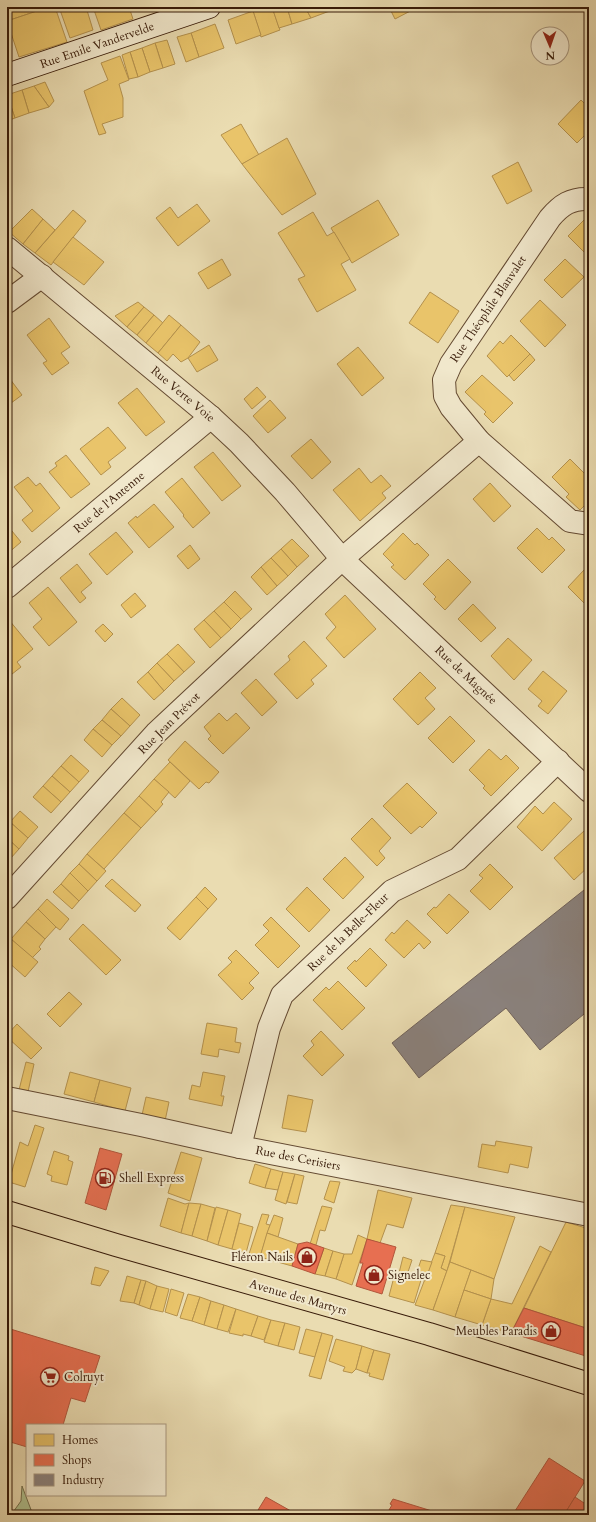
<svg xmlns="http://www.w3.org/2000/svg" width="596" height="1522" font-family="Cardo,serif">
<rect width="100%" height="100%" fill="#eadcb1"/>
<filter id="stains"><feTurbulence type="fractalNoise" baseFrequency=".005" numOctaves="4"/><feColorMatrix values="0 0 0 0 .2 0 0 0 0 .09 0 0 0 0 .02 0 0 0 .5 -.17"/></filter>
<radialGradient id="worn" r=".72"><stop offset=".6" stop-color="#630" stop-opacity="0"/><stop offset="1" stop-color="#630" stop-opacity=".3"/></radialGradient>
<!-- green -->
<polygon fill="#b1c28f" stroke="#746e4c" points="22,1486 33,1515 11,1515 21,1501"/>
<!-- homes -->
<g fill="#e9c46a" stroke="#b4914d">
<polygon points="7,7 49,7 7,21"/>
<polygon points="49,7 55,7 67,42 19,57 7,21"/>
<polygon points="59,7 86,7 93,30 70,38"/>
<polygon points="93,7 129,7 133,19 101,30"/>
<polygon points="153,7 170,7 155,12"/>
<polygon points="266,7 272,7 280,30 261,37 253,11"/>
<polygon points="272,7 287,7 292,24 279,28"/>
<polygon points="287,7 305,7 311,18 292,24"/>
<polygon points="305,7 325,7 327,12 311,18"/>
<polygon points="325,7 344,7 327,12"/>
<polygon points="389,7 418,7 395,19"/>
<polygon points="253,11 261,35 236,44 228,20"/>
<polygon points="215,24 224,48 199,57 191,33"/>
<polygon points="191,33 199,57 186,62 177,37"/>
<polygon points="167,40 175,64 163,68 155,43"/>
<polygon points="155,43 163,68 150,72 142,48"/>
<polygon points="142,48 150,72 138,77 130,52"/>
<polygon points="130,52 138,77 129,79 122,55"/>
<polygon points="120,56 129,80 119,84 123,98 123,117 102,124 106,133 99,135 84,91 108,80 101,63"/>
<polygon points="45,82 54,101 49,107 34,86"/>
<polygon points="34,86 49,107 29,113 22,90"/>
<polygon points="22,90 29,113 15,118 7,95"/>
<polygon points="7,95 15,118 7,121"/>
<polygon points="581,100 589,108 589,131 577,143 558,124"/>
<polygon points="241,124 259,155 242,164 221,135"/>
<polygon points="287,138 316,194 282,215 242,164"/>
<polygon points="518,162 532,191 507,204 492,176"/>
<polygon points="378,200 399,235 352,263 331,228"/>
<polygon points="197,204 210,221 178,246 156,218 170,207 178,218"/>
<polygon points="32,209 43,219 23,244 9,232"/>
<polygon points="73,210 86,221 51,265 35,253"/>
<polygon points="313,212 327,236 334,232 350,259 341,264 356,290 317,312 298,279 305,276 278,233"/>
<polygon points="43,219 55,230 35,253 23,244"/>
<polygon points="585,219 589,224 589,257 568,236"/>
<polygon points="73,237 104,262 84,285 53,262"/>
<polygon points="222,259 231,275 208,289 198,273"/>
<polygon points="565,259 584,277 562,298 544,280"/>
<polygon points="430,292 459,311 438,343 409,323"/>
<polygon points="540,300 566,325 545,347 520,321"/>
<polygon points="138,302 144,307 127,327 115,316"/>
<polygon points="144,307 154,315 137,335 127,327"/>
<polygon points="154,315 163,323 146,343 137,335"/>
<polygon points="169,315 181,325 158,353 146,343"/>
<polygon points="49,318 70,347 61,353 69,363 52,375 43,363 47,361 27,335"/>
<polygon points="181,325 200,342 188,358 181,362 173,354 167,361 158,353"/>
<polygon points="511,335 530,354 507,377 487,356 500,341 503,344"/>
<polygon points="209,345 218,360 197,372 188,358"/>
<polygon points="358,347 384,378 362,396 337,364"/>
<polygon points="530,354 535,360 514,381 509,375"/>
<polygon points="7,375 22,395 7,406"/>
<polygon points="482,375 513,403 493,423 484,414 486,412 465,392"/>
<polygon points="257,387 266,397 252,409 244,399"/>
<polygon points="137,388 165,422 146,436 118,403"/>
<polygon points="270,400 286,418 268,433 253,416"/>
<polygon points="108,427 126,448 108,462 111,467 101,475 80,449"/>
<polygon points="311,439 331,462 312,479 291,456"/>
<polygon points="213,452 241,486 222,501 194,467"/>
<polygon points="66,455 90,484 71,498 49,472 57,466 55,463"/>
<polygon points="570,459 589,478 589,501 580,510 566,497 569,494 552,477"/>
<polygon points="359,468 371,483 381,475 391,486 382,493 386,498 360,521 333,490"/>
<polygon points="28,477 36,486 40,483 60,508 32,532 22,520 33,511 14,487"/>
<polygon points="182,478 210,513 193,528 183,516 184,515 165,492"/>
<polygon points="490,483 511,506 494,522 473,499"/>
<polygon points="154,504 174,527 149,548 128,523 136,516 137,518"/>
<polygon points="7,525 21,542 7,554"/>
<polygon points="537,528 549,540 552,537 565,550 542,573 517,548"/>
<polygon points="116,532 133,552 107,575 89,554"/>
<polygon points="403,533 415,545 417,543 429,555 405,580 391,567 394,565 383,554"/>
<polygon points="292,539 309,556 297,567 281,549"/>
<polygon points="190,545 200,559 188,569 177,556"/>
<polygon points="281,549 297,567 288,576 271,558"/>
<polygon points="271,558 288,576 277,586 261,567"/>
<polygon points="448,559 471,582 445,610 434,599 436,597 423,584"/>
<polygon points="77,564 92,583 81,592 86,598 80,603 60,578"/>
<polygon points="261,567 277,586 267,595 251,577"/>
<polygon points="584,570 589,575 589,608 568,587"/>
<polygon points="48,587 77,622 49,646 33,627 42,619 29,603"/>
<polygon points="235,591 252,609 241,619 224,602"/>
<polygon points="135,593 146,606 131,618 121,605"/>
<polygon points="345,595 376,629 344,658 326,638 336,627 325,614"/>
<polygon points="224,602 241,619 231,629 214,611"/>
<polygon points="473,604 496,628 481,642 458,619"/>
<polygon points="214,611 231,629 221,638 204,620"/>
<polygon points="9,620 33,649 17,662 21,667 7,678 7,621"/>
<polygon points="204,620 221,638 210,648 194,629"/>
<polygon points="103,624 113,634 105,642 95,631"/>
<polygon points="508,638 532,660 514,680 491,656"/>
<polygon points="304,641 327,666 311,680 314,684 297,699 274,674 290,660 288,656"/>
<polygon points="178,644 195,662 184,672 167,654"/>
<polygon points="167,654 184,672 174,681 157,663"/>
<polygon points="157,663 174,681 164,691 148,672"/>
<polygon points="543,671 567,691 548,714 538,706 542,701 528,689"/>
<polygon points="148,672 164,691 154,700 137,682"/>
<polygon points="420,672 436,688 425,698 435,709 418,725 393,699"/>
<polygon points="256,679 277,702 262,716 241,693"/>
<polygon points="122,698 140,715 130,726 111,709"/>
<polygon points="111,709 130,726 121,736 102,720"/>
<polygon points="219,713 227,721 236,713 250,728 223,754 208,739 211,736 204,727"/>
<polygon points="450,716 475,741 453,763 428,738"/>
<polygon points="102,720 121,736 112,745 93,729"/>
<polygon points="93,729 112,745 102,757 84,740"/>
<polygon points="185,741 219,772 209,783 206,782 199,789 168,760"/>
<polygon points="489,749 501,760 506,755 519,768 491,796 483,788 485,786 469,770"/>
<polygon points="71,755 89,771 79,782 61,766"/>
<polygon points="170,762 190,781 175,798 154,779"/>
<polygon points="61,766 79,782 70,792 52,776"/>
<polygon points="52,776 70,792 61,802 43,786"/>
<polygon points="154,779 169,792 161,802 163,804 156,812 139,796"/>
<polygon points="407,783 437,813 422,828 420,826 411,834 383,806"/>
<polygon points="43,786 61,802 51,813 33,797"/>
<polygon points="139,796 156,812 141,828 124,813"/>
<polygon points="554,802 572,819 542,851 517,827 535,806 543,814"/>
<polygon points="20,811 38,827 28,838 10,822"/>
<polygon points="124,813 141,828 104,869 87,854"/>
<polygon points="372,818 391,838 379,851 385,858 377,866 351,839"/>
<polygon points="10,822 28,838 19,849 7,838 7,825"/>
<polygon points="584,831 589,837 589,866 574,880 554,858"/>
<polygon points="7,838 19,849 10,859 7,857"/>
<polygon points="87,854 106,871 97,881 79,864"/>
<polygon points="345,857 364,877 343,899 323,879"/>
<polygon points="79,864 97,881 88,891 70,873"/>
<polygon points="490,864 513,887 490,910 470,891 483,878 479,875"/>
<polygon points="70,873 88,891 79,901 61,884"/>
<polygon points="112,879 141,905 135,912 105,886"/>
<polygon points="61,884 79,901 72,909 53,892"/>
<polygon points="205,887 217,899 208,909 196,897"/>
<polygon points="307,887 330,910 309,932 286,909"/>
<polygon points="449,894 469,912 447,934 427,914 434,907 436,908"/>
<polygon points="196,897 208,909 180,940 167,928"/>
<polygon points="47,899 69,919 60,930 56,927 38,909"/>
<polygon points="38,909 56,927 45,939 26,922"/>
<polygon points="271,917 300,946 278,968 255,945 269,931 263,925"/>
<polygon points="407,920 431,942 424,949 419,943 404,958 385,940 392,932 394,934"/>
<polygon points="26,922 45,939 39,947 41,949 32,958 11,939"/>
<polygon points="83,924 121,960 106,975 69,939"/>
<polygon points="11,939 38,962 25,977 7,961 7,943"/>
<polygon points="370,948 387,965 366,987 347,968 355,960 356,962"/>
<polygon points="236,950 259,973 249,983 254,988 242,1000 218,975 232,962 228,958"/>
<polygon points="338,981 365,1008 342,1030 313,1000 326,987 329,990"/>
<polygon points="69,992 82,1004 60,1027 47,1014"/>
<polygon points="207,1023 237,1028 235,1042 241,1043 239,1053 219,1049 218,1057 201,1054"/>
<polygon points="17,1024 42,1048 31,1059 7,1037 7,1035"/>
<polygon points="321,1031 344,1055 322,1076 303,1056 314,1045 311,1041"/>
<polygon points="26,1062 34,1064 28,1092 19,1090"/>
<polygon points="70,1072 100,1080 94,1102 64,1094"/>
<polygon points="203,1072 225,1076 221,1096 224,1096 222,1106 189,1099 192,1085 200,1087"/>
<polygon points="100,1080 131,1088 125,1111 94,1102"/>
<polygon points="288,1095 313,1100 306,1132 282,1128"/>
<polygon points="146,1097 169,1102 165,1121 142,1115"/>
<polygon points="35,1125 44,1128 25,1187 9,1182 20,1142 28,1146"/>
<polygon points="496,1141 532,1147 528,1168 510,1164 508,1173 478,1167 482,1144 495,1146"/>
<polygon points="54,1151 69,1156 68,1160 73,1162 67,1185 51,1181 52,1176 47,1174"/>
<polygon points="181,1152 202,1158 190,1201 168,1193"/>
<polygon points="255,1164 271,1169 265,1188 249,1183"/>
<polygon points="271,1169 283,1172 278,1190 265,1188"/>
<polygon points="283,1172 295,1174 286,1204 275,1200"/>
<polygon points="295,1174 304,1176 297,1204 287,1202"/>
<polygon points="330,1181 340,1182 334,1203 324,1199"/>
<polygon points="378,1190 412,1198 403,1228 387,1224 380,1243 367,1239"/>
<polygon points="168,1198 185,1204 189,1203 181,1233 160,1226"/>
<polygon points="189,1203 201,1204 192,1236 181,1233"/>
<polygon points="201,1204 215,1208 207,1241 192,1236"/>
<polygon points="451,1205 465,1207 447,1271 441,1268 445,1256 435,1253"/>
<polygon points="322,1206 332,1208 325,1231 320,1230 316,1245 310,1244"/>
<polygon points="216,1207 228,1210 218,1245 207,1241"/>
<polygon points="465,1207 515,1217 494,1279 450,1262"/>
<polygon points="228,1210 241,1214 232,1249 218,1245"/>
<polygon points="262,1214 269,1215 266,1224 270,1225 260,1257 249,1254"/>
<polygon points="274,1215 283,1218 278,1237 267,1233"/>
<polygon points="566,1222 589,1229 589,1275 587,1278 589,1279 589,1329 524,1308"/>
<polygon points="239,1223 253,1227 246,1253 232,1249"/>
<polygon points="267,1233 298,1244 292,1266 260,1257"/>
<polygon points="358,1235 367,1239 352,1285 336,1279 344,1254 352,1254"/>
<polygon points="540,1246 551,1252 511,1333 482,1325 491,1299 512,1304"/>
<polygon points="324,1248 333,1251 325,1276 315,1274"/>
<polygon points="333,1251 344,1254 336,1279 325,1276"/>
<polygon points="435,1253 445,1256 441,1268 447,1271 433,1310 415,1305"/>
<polygon points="403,1257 412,1260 407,1275 421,1280 414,1303 389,1296 395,1273 399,1273"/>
<polygon points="421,1260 432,1262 425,1281 415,1278"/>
<polygon points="450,1262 471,1270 455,1317 433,1310"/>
<polygon points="95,1267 109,1271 100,1286 91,1284"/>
<polygon points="471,1270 494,1279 491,1299 464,1290"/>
<polygon points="127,1276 141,1280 134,1303 120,1301"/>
<polygon points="141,1280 146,1281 139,1305 134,1303"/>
<polygon points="146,1281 157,1286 150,1309 139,1305"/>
<polygon points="157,1286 169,1289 163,1312 150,1309"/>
<polygon points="171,1289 184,1293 177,1316 165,1312"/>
<polygon points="464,1290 491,1299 482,1325 455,1317"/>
<polygon points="188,1294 200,1297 192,1321 180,1318"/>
<polygon points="200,1297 211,1301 204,1325 192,1321"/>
<polygon points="211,1301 224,1305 217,1329 204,1325"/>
<polygon points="224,1305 236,1309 228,1332 217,1329"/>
<polygon points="236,1309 258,1316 251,1336 243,1334 243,1336 229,1333"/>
<polygon points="258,1316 271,1320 264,1340 251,1336"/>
<polygon points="271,1320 285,1323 278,1346 264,1342"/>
<polygon points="285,1323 300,1327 294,1350 278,1346"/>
<polygon points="306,1329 322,1333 315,1357 299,1353"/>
<polygon points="322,1333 333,1336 321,1379 309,1376"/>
<polygon points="336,1339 362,1346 356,1369 352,1373 343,1371 345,1367 329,1361"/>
<polygon points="362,1346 374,1350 367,1373 356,1369"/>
<polygon points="374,1350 390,1354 383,1380 369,1376 370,1373 367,1373"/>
</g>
<!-- shops -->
<g fill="#e76f51" stroke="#b2563b">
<polygon points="100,1148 122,1154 106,1210 85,1203"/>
<polygon points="367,1239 396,1247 382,1294 356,1286 363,1263 360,1263"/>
<polygon points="307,1242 324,1248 315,1274 292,1266 298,1244"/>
<polygon points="524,1308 589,1329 589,1357 511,1333"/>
<polygon points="7,1328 100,1356 85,1402 71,1398 63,1425 27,1425 27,1447 7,1441"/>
<polygon points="549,1458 585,1481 564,1515 522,1515 515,1511"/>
<polygon points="266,1497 298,1515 255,1515"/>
<polygon points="575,1497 587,1505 589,1501 589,1515 575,1515 567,1510"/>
<polygon points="393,1499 432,1511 431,1515 386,1515 392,1505 390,1504"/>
</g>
<!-- industry -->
<polygon fill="#8a817c" stroke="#716259" points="589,886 589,1010 540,1050 506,1008 419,1078 392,1043"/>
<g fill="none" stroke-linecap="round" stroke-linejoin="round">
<!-- minor casing -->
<g stroke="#644a32" stroke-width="24">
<g id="minor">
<path d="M589,199C571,198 561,205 550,218L451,364L444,380L445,396L451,407L479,441L570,521L589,524"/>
<polyline points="7,248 211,417 239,443 285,492 342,559 589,791"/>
<polyline points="7,302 42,276"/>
<polyline points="7,587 211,417"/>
<polyline points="7,898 156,733 342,559 479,441"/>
<polyline points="7,1098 141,1125 240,1147 589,1215"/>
<polyline points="240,1147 269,1028 282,995 392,891 458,859 558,761"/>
</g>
</g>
<!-- secondary casing -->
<g stroke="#371a08" stroke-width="24">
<polyline id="secondary" points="7,75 209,7"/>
</g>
<!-- primary casing -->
<g stroke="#371a08" stroke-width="24">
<polyline id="primary" points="7,1212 116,1245 429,1334 589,1384"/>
</g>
<!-- minor -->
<use href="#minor" stroke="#f1e8cc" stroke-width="22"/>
<!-- secondary -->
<use href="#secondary" stroke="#f1e8cc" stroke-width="22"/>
<!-- primary -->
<use href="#primary" stroke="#eadcb1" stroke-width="22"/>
</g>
<!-- icons -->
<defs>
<g id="fuel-ring" transform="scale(1)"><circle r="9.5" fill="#f1e8cc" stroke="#8f2418" stroke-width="1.5"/><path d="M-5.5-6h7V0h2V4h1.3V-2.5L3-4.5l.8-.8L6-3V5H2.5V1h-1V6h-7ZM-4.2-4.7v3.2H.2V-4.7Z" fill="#8f2418"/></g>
<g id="shop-ring" transform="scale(1)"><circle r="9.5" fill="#f1e8cc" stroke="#8f2418" stroke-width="1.5"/><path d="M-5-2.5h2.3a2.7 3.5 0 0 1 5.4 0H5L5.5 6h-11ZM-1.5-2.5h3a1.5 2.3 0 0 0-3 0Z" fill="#8f2418"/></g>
<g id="supermarket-ring" transform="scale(1)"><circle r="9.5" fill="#f1e8cc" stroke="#8f2418" stroke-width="1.5"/><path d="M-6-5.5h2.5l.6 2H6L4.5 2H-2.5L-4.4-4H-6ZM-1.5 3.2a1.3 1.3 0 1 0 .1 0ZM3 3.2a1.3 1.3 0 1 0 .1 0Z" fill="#8f2418"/></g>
</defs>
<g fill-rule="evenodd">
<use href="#fuel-ring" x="105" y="1178"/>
<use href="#shop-ring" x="307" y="1257"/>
<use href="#shop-ring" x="374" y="1275"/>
<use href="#shop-ring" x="551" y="1331"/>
<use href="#supermarket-ring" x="50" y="1377"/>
</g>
<g text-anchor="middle" stroke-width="4" stroke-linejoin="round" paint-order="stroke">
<!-- street labels -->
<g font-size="12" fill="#371a08" stroke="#f1e8cc">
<text transform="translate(97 45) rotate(-19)" y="4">Rue Emile Vandervelde</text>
<text transform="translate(488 309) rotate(-56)" y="4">Rue Théophile Blanvalet</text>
<text transform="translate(183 394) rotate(40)" y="4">Rue Verte Voie</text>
<text transform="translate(109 502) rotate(-40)" y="4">Rue de l'Antenne</text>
<text transform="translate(466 675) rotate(43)" y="4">Rue de Magnée</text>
<text transform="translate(169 723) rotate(-45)" y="4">Rue Jean Prévot</text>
<text transform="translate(348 932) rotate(-44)" y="4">Rue de la Belle-Fleur</text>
<text transform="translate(298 1158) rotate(11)" y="4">Rue des Cerisiers</text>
<text transform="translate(298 1297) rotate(16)" y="4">Avenue des Martyrs</text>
</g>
<!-- poi labels -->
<g font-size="12" fill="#371a08" stroke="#f1e8cc" text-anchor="start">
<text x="119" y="1182">Shell Express</text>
<text x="293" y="1261" text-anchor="end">Fléron Nails</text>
<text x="388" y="1279">Signelec</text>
<text x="537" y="1335" text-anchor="end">Meubles Paradis</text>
<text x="64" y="1381">Colruyt</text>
</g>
</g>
<!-- margin -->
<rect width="596" height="1522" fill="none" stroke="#eadcb1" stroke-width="24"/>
<rect x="8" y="8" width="580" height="1506" fill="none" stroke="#371a08" stroke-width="2"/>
<rect x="12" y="12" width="572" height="1498" fill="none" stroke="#371a08"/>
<!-- legend -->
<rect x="26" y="1424" width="140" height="72" fill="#f1e8cc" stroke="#a7967e"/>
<rect x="34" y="1434" width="20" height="12" fill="#e9c46a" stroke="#a7967e"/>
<text x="62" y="1444" font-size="12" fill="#371a08">Homes</text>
<rect x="34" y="1454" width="20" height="12" fill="#e76f51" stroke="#a7967e"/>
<text x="62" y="1464" font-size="12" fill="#371a08">Shops</text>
<rect x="34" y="1474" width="20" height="12" fill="#8a817c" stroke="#a7967e"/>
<text x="62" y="1484" font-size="12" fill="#371a08">Industry</text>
<!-- north arrow -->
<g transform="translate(550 46) rotate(178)"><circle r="19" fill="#f1e8cc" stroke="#a7967e"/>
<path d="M0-3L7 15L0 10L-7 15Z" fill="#8f2418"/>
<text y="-6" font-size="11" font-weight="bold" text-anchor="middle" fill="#371a08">N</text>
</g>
<rect width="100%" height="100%" filter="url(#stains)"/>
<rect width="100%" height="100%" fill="url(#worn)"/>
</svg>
